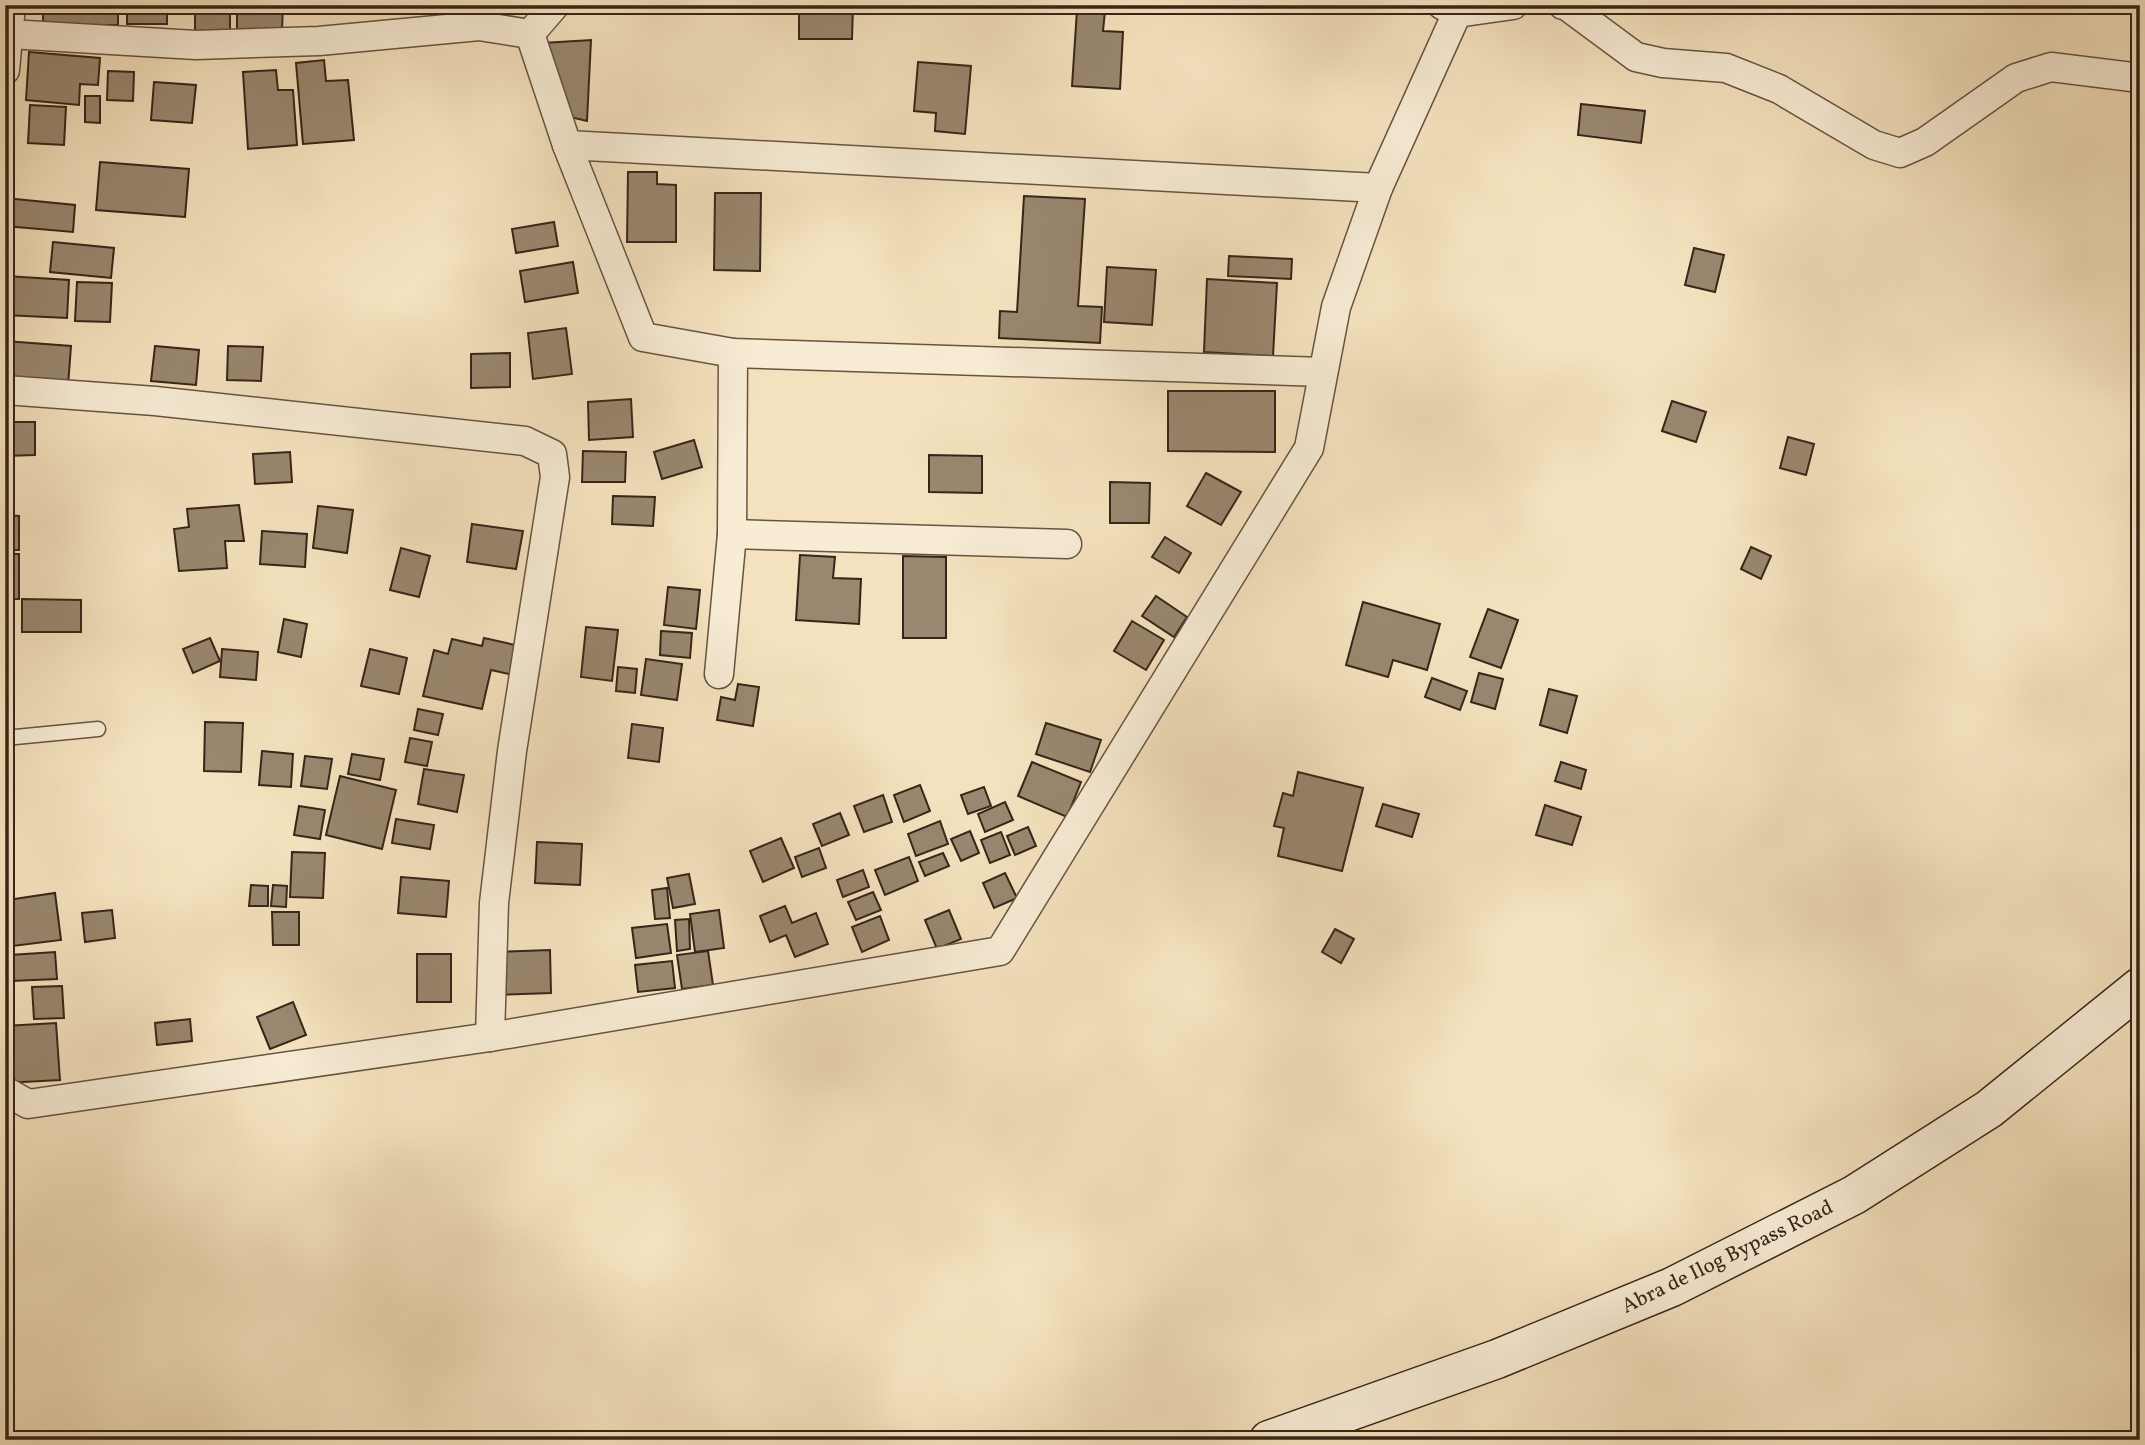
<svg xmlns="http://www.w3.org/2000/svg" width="2145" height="1445" font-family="Vollkorn,serif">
<rect width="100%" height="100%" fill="#f4e2be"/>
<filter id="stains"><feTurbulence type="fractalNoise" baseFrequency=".00286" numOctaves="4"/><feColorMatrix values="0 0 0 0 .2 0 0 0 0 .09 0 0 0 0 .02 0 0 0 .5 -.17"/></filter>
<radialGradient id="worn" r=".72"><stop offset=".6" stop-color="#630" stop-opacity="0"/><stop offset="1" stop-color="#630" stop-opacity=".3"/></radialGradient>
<!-- building -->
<g fill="#99876f" stroke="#362519" stroke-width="2">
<rect x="43" y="5" width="75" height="20"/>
<rect x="127" y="5" width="40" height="19"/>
<rect x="195" y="5" width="35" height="26"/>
<polygon points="237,5 283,5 282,30 237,29"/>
<rect x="375" y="5" width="33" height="5"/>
<polygon points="799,5 853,5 852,39 799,39"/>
<polygon points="1077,10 1105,11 1103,31 1123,32 1120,89 1072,86"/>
<polygon points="591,40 587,121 570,117 543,43"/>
<polygon points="29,52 100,58 98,85 80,84 79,105 26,100"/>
<polygon points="324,60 326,81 348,80 354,140 303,144 296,63"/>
<polygon points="918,62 971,66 965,134 935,131 936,113 914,111"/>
<polygon points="276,70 278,90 293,90 297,145 248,149 243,72"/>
<polygon points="108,71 134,72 133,101 107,100"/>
<polygon points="154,82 196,85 192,123 151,120"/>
<polygon points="85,96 100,96 100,123 85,122"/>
<polygon points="1581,104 1645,111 1641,143 1578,135"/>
<polygon points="30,105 66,107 64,145 28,143"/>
<polygon points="100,162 189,169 185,217 96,210"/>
<polygon points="628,172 657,172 657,184 676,185 676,242 627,242"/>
<polygon points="715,193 761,193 760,271 714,270"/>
<polygon points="1024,196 1085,199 1078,306 1102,307 1100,343 999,338 1000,311 1017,312"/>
<polygon points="5,198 75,205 73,232 5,226"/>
<polygon points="554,222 558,246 516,253 512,229"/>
<polygon points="53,242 114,248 111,278 50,272"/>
<polygon points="1694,248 1724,255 1715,292 1685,285"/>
<polygon points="1229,256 1292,259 1291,279 1228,276"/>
<polygon points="573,262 578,293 525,302 520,271"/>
<polygon points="1107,267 1156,270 1152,325 1104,322"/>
<polygon points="6,276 69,280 67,318 5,315"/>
<polygon points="1207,279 1277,283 1273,356 1204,352"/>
<polygon points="77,282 112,283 110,322 75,321"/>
<polygon points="566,328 572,374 533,379 528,333"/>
<polygon points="5,341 71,346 68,386 5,381"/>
<polygon points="155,346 199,350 196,385 151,381"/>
<polygon points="228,346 263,347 261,381 227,380"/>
<polygon points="510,353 510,387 471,388 471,354"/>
<polygon points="1168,391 1275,391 1275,452 1168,451"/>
<polygon points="631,399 633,437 589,440 588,402"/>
<polygon points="1672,401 1706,412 1696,442 1662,431"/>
<polygon points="5,422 35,422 35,455 5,456"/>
<polygon points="1788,437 1814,444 1806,475 1780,468"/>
<polygon points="694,440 702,467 662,479 654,452"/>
<polygon points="583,451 626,452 625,482 582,482"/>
<polygon points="290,452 292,482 255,484 253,454"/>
<polygon points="929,455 982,456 982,493 929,492"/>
<polygon points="1206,473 1241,492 1221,525 1187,506"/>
<polygon points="1110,482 1150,483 1149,523 1110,523"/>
<polygon points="613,496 655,497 653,526 612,524"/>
<polygon points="239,505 244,541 225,541 227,568 179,571 174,529 189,527 187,509"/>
<polygon points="318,506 353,510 347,553 313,548"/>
<polygon points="5,515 19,516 19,550 5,550"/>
<polygon points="472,524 523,531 516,569 467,562"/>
<polygon points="262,531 307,534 305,567 260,564"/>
<polygon points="1165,537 1191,553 1179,573 1152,557"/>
<polygon points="1751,547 1771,556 1761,579 1741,569"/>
<polygon points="401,548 430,556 419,597 390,590"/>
<rect x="5" y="554" width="14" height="45"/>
<polygon points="800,555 835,557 833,578 861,579 859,624 796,620"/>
<polygon points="903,556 946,557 946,638 903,638"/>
<polygon points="668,587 700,590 696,629 664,625"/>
<polygon points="1156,596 1187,617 1174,637 1142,616"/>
<polygon points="22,599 81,600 81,632 22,632"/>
<polygon points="1363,602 1440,624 1427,670 1393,660 1388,677 1346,665"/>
<polygon points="1488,609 1518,620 1501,668 1470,657"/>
<polygon points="284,619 307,624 301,657 278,652"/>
<polygon points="1132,621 1164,640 1146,670 1114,651"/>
<polygon points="586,627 618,630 612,681 581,677"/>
<polygon points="661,631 692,633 690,658 660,655"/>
<polygon points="210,638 220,661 193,673 183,649"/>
<polygon points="484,638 524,647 518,676 491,670 482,709 423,696 434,650 448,654 452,639 482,646"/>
<polygon points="222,649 258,652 256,680 220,677"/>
<polygon points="370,649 407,658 399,694 361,686"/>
<polygon points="646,659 682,664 677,700 641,695"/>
<polygon points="618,667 637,669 635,693 616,691"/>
<polygon points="1479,673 1503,679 1495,709 1471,702"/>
<polygon points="1432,678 1467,691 1460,710 1425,697"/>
<polygon points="738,684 759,687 753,726 717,720 721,697 735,700"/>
<polygon points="1549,689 1577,696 1567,733 1540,725"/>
<polygon points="418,709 443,714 438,735 414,730"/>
<polygon points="205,722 243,723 241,772 204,771"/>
<polygon points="1046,723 1101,740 1090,772 1036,754"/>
<polygon points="632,724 663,728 659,762 628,758"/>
<polygon points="410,738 432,742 427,766 405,762"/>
<polygon points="262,751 293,754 291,787 259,785"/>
<polygon points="352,754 384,759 380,780 348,774"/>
<polygon points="305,756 332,759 327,789 301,786"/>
<polygon points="1032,762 1081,782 1067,817 1018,796"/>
<polygon points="1561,762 1586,770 1581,789 1555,781"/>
<polygon points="424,769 464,775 457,812 418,804"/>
<polygon points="1298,772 1363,788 1342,871 1278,856 1284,828 1274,826 1283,793 1293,796"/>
<polygon points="340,776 396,790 382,849 326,835"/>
<polygon points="920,785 930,811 904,822 894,795"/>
<polygon points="984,787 991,806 968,814 961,795"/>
<polygon points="883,795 892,822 864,832 854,806"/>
<polygon points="1005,802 1013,820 985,832 978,814"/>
<polygon points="1383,804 1419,814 1412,837 1376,826"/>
<polygon points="1545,805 1581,817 1572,845 1536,835"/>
<polygon points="299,806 325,810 320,839 294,835"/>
<polygon points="840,813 849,835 822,846 813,824"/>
<polygon points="396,819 434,825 430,849 392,843"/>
<polygon points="940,821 948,844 916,856 908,834"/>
<polygon points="1028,827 1036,846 1015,855 1007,836"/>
<polygon points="970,831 979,853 961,861 951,839"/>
<polygon points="1001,832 1010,855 990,863 981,840"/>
<polygon points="781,838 794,868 763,882 750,851"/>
<polygon points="537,842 582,844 580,885 535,883"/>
<polygon points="819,848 826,868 802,877 795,857"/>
<polygon points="292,852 325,853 323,898 290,897"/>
<polygon points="943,853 949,866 925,876 919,862"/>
<polygon points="909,857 918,881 885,895 875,870"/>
<polygon points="863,870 869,887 843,897 837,880"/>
<polygon points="1005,873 1017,898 994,908 983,883"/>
<polygon points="689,874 695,904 673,908 667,878"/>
<polygon points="401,877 449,881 446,917 398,913"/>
<polygon points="251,885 268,886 268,906 249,906"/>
<polygon points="273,885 287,886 286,907 271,906"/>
<polygon points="667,888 670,918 655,919 652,890"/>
<polygon points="873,892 881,910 856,920 848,902"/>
<polygon points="55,893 61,940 13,946 7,900"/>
<polygon points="785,906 792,923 816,913 828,944 795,957 786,935 770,942 760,916"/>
<polygon points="112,910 115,938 85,942 82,913"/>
<polygon points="719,910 724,948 695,952 690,914"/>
<polygon points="949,910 961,939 937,949 925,920"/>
<polygon points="272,912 299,912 299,945 273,945"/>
<polygon points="880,916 889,940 862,952 852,927"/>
<polygon points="689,919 690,949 677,951 675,920"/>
<polygon points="667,924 671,953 636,958 632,928"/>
<polygon points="1335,929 1354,939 1341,963 1322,952"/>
<polygon points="550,950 551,993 495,995 494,952"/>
<polygon points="708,951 713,985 682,989 677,955"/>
<polygon points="55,952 57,979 11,981 10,955"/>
<rect x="417" y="954" width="34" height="48"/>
<polygon points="672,961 675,988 638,992 635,965"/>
<polygon points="62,986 64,1018 34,1019 32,987"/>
<polygon points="293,1002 306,1035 270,1049 257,1017"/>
<polygon points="190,1019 192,1041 157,1045 155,1023"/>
<polygon points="56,1023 60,1080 5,1083 5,1026"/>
</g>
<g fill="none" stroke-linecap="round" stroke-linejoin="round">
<!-- service casing -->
<g stroke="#665442" stroke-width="17">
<polyline id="service" points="5,738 98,729"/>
</g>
<!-- minor casing -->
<g stroke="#665442" stroke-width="31">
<g id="minor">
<polyline points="1442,5 1457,13 1513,5"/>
<polyline points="1563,5 1567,6 1636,57 1663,63 1726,68 1779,89 1874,145 1900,153 1925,142 2016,78 2051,67 2140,78"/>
<polyline points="9,34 196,45 319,41 479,26 530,34"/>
<polyline points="530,34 567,145 643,337 733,353 1323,372"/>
<polyline points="530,34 555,5"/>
<polyline points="5,70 11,5"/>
<polyline points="567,145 1378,188"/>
<polyline points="5,390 155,401 525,441 552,454 555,477 512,751 494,903 490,1037"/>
<polyline points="732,534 1067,544"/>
<polyline points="719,674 732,534 733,353"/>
<polyline points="5,1091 28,1104 490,1037 1000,951 1309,448 1336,307 1378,188 1457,13"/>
</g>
</g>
<!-- secondary casing -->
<g stroke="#362519" stroke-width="41">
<polyline id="secondary" points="1269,1440 1497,1359 1672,1287 1854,1195 1989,1109 2140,987"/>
</g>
<!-- service -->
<use href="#service" stroke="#f8ecd5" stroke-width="14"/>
<!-- minor -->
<use href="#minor" stroke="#f8ecd5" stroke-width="28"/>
<!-- secondary -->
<use href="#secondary" stroke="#f8ecd5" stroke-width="38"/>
</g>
<g text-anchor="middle" stroke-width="5" stroke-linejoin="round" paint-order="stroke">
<!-- street labels -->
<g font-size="21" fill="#362519" stroke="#f8ecd5">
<text transform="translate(1727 1256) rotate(-26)" y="7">Abra de Ilog Bypass Road</text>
</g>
</g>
<!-- margin -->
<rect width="2145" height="1445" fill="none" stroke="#f4e2be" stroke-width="28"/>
<rect x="7" y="7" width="2131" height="1431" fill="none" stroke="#362519" stroke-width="3.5"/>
<rect x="14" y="14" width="2117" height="1417" fill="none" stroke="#362519" stroke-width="2"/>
<rect width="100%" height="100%" filter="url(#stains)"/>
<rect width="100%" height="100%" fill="url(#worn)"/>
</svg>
